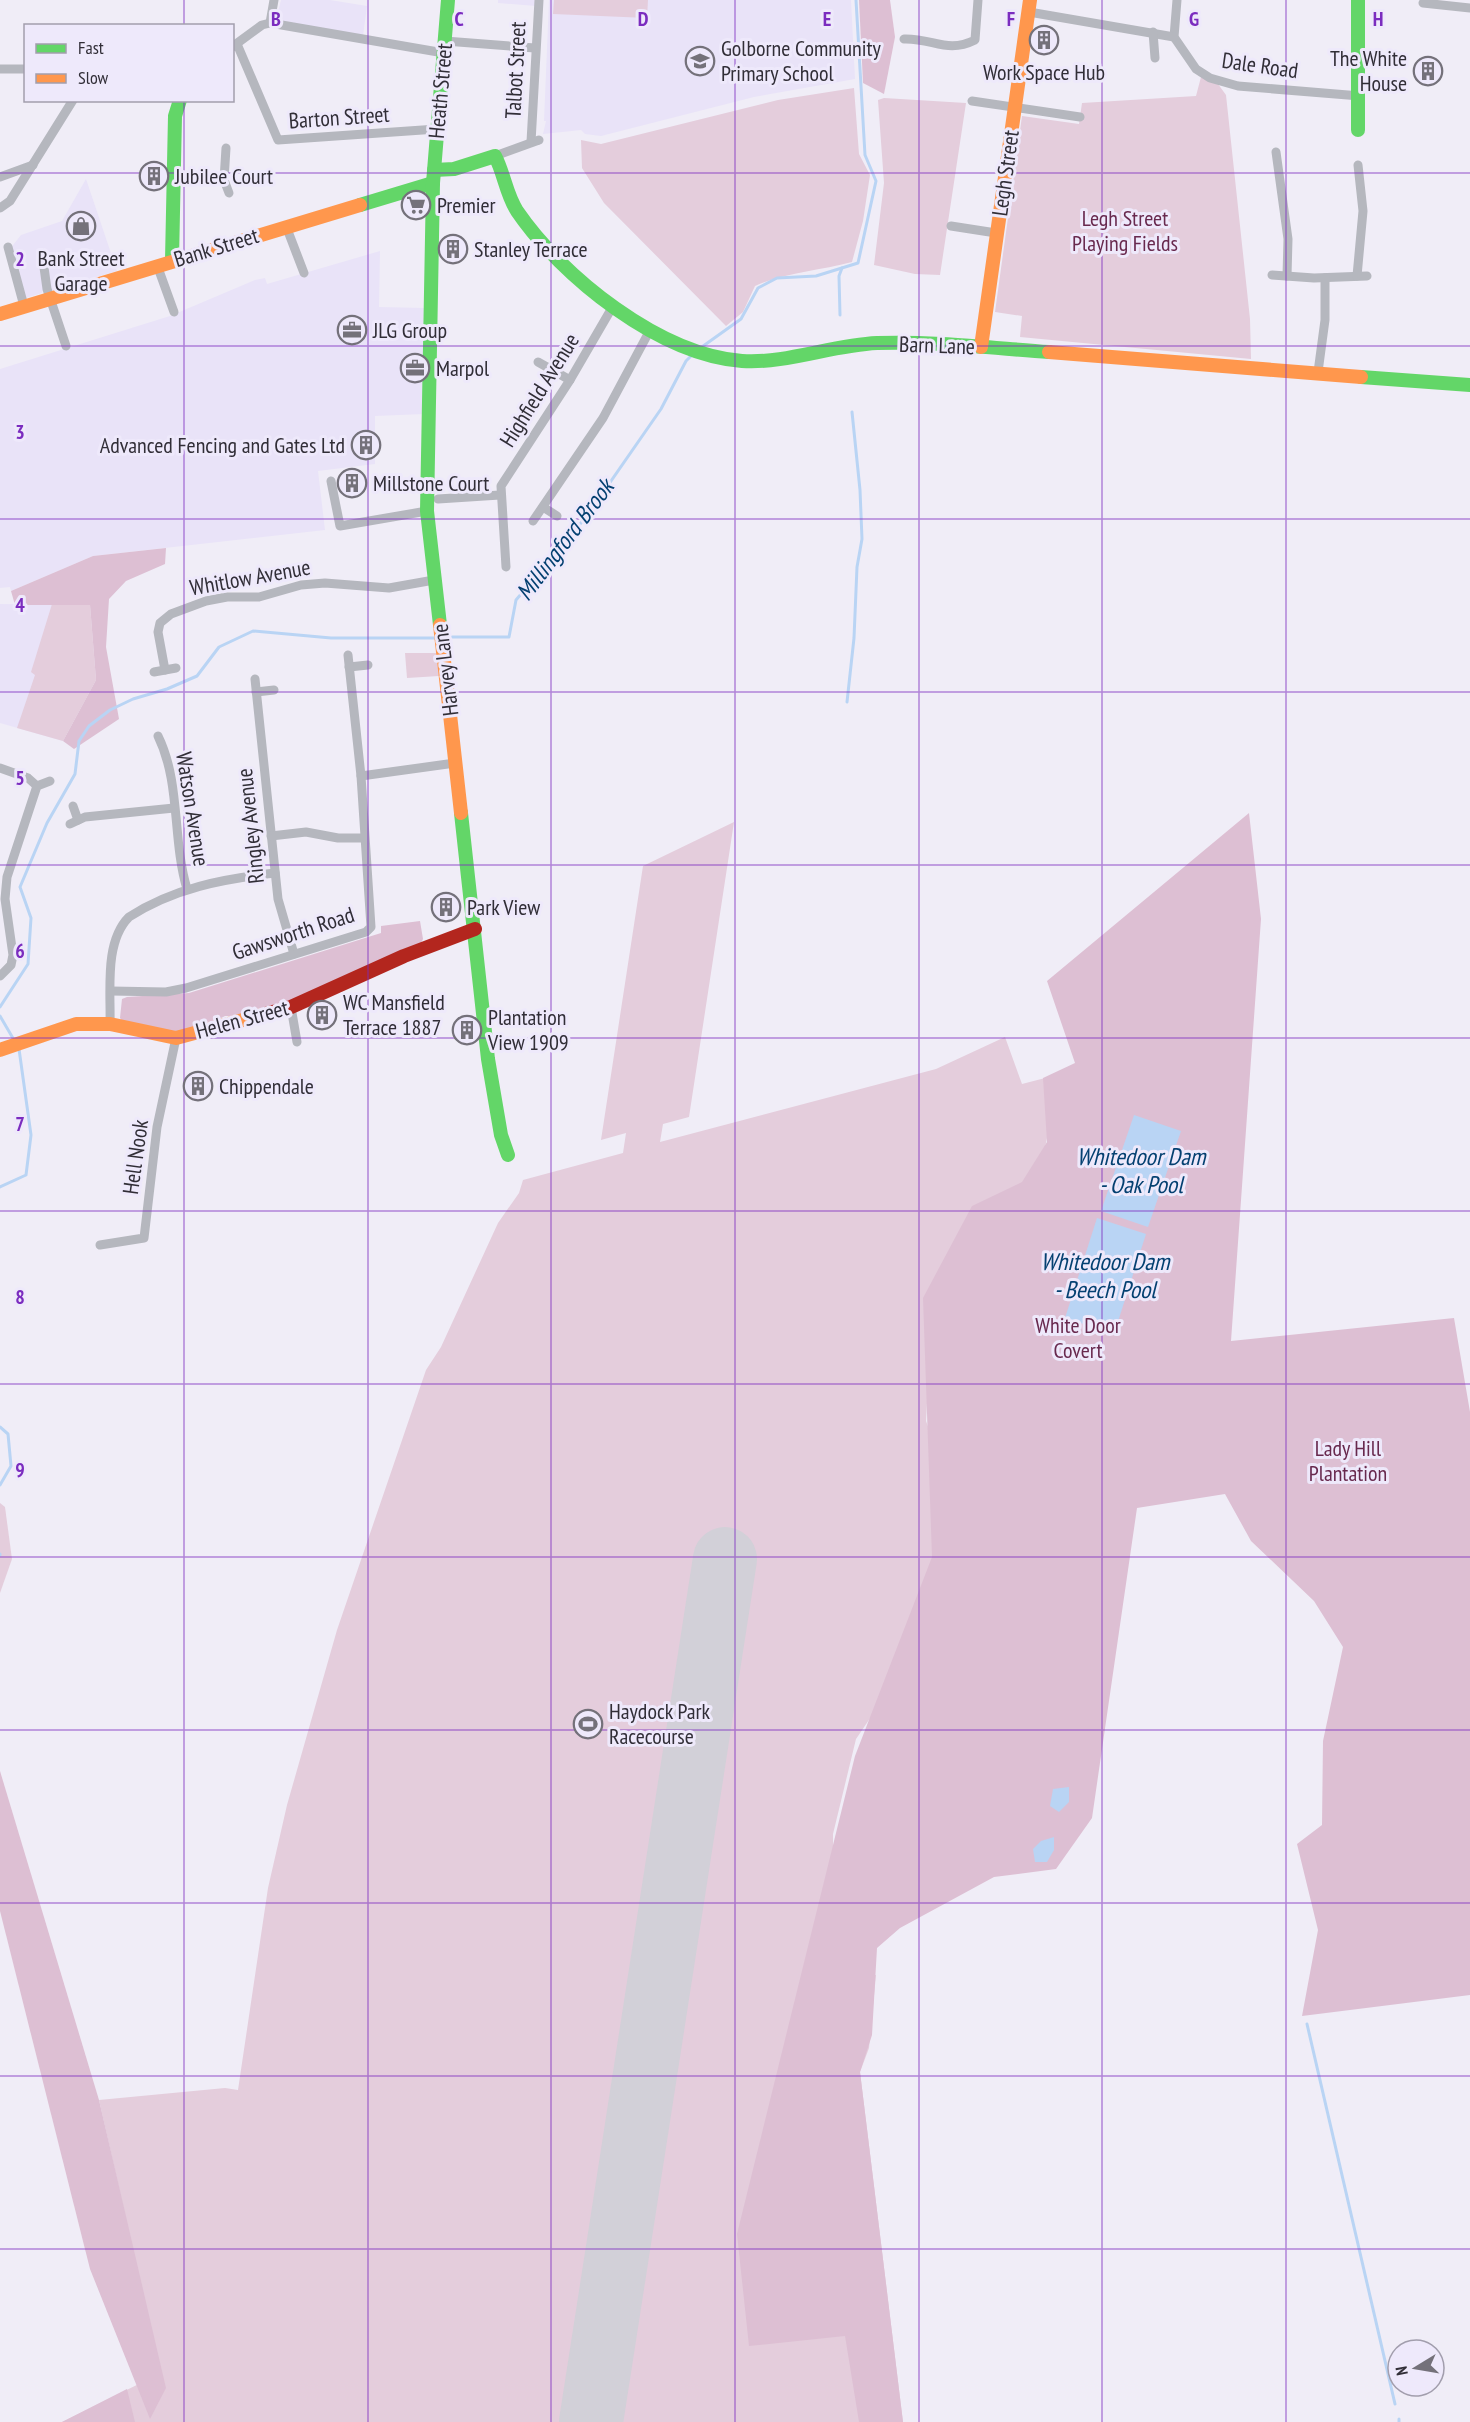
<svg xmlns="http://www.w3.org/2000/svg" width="1470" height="2422" font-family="'PT Sans Narrow',sans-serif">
<rect width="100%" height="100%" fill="#f0edf7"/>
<!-- built -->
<g fill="#e9e3f8">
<polygon points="281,0 330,0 367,6 363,36 276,20"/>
<polygon points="498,0 537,0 536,6 498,3"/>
<polygon points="549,0 851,0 855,79 754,97 601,136 585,134 581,130 543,134 546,121 544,121"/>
<polygon points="86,179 117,271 53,290 43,290 42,293 26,298 10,249 21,235 62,221"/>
<polygon points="380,251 379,307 425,308 424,414 375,416 375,464 318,471 325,530 93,556 11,591 10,587 0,588 0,369 170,316 255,280 265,278 267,284"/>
<polygon points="0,604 90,605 63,741 0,723"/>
</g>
<!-- green -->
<g fill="#e4cddc">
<polygon points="554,0 648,0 647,18 553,14"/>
<polygon points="1201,77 1218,84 1226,95 1250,319 1251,359 1020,337 1022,316 995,312 1022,116 1079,124 1082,103 1196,96"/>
<path d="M854,88L859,154L870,175L863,221L852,262C819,271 786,272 755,286L743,312L726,326L604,203L582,168L581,140L601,144L778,100Z"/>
<polygon points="884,98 966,103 940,275 915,274 874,265 884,183 878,100"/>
<polygon points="52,604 90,605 96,680 63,741 17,728 35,675 31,672"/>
<polygon points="405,653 436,653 439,676 407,678"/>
<polygon points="734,822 689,1117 663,1124 660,1142 936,1069 1005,1037 1022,1084 1049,1077 1050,1123 1042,1163 928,1385 926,1421 946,1477 955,1522 877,1708 856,1739 833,1834 833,1868 852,1974 876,1975 869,2048 860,2072 903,2422 62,2422 161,2373 99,2100 225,2088 238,2090 268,1888 287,1805 337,1630 426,1370 441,1347 498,1223 519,1193 523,1180 623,1153 626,1133 601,1140 643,866"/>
<polygon points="0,1503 5,1507 12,1559 0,1593"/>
</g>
<!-- forest -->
<g fill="#ddbfd3">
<polygon points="859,0 890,0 895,37 884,94 863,83"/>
<polygon points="166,548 165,564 126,581 109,599 106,647 119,719 74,749 63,741 96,680 90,605 15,605 11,591 93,556"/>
<polygon points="1249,813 1261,919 1231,1341 1454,1318 1470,1412 1470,1995 1302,2016 1318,1930 1297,1844 1322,1825 1323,1741 1343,1647 1314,1601 1251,1541 1225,1494 1137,1508 1092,1818 1056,1869 994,1877 900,1928 877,1948 872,2035 860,2072 903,2422 859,2422 845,2336 749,2346 737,2234 855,1756 932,1557 923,1298 972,1206 1022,1182 1047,1142 1043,1078 1075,1063 1047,981"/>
<path d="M420,921L423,939L421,943L343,982L245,1016H225L210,1024L199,1023C176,1041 149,1028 123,1022L120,1018L122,999L127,997L189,993L381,933V926Z"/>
<polygon points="0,1771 99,2100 166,2388 150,2419 90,2269 0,1911"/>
<polygon points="127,2389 135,2422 62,2422"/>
</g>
<!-- water -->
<g fill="#b9d4f4">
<polygon points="1134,1115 1181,1131 1148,1227 1101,1211"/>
<polygon points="1097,1218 1146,1234 1114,1334 1065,1318"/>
<polygon points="1069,1787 1069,1802 1059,1812 1050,1806 1053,1789"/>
<polygon points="1054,1837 1054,1850 1047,1862 1035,1862 1033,1849 1041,1841"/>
</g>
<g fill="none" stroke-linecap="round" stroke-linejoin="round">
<!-- stream -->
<g stroke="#b9d4f4" stroke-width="3">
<polyline points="840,315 839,276 842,268"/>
<polyline points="699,349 741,319 758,288 777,278 816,276 858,263 876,181 865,155 856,0"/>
<polyline points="445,637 509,637 516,600 586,517 661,409 686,361 692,355"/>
<polyline points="847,702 854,638 857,567 862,539 860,490 852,412"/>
<polyline points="0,1007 28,964 31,918 20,887 47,823 75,774 79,741 89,726 110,710 133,699 167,689 197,676 219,647 253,631 331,638 438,638"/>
<polyline points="0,1016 14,1040"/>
<polyline points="0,1187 26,1175 31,1135 19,1049"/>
<polyline points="0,1427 8,1434 11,1466 0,1485"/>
<polyline points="0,1554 0,1555"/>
<polyline points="1307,2024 1395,2404"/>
<polyline points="1399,2419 1399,2422"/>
</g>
<!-- runway -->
<polyline stroke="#d2d0d8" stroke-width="64" points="591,2422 725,1559"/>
<!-- street -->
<g stroke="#b5b7be" stroke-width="9">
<polyline points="1177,0 1174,37 1196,69 1210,78 1238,86 1360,96"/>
<polyline points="1423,3 1470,8"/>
<polyline points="1029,12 1174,37"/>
<polyline points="270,23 444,53"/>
<polyline points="270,23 274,0"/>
<polyline points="1153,32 1155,58"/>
<path d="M904,39C933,38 947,54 975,40L978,0"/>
<polyline points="445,41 535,48"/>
<polyline points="237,44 278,140 437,129"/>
<polyline points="232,47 262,25 270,23"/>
<polyline points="0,69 26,69"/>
<polyline points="972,101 1080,117"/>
<polyline points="531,142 539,0"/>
<polyline points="226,148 224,180 229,193"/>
<polyline points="1276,152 1288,239 1287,276"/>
<polyline points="495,156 539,140"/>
<polyline points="0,177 33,165"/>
<polyline points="174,178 224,180"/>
<polyline points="0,208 10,201 73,100"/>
<polyline points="286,226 304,273"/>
<polyline points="951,226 996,233"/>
<polyline points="8,247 24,306"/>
<polyline points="42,253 47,289 66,346"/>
<polyline points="157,265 174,312"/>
<polyline points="1272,275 1314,278 1367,276"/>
<polyline points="1357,276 1363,211 1358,165"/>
<polyline points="538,362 570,380"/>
<polyline points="1318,372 1325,320 1325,278"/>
<polyline points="331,481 340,526 427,511"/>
<polyline points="438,499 500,495"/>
<polyline points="543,507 557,516"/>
<polyline points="533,521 603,418 650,330"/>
<polyline points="506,567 501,486 570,380 613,306"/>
<polyline points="349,667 368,665"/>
<polyline points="165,670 158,632 160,623 171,614 206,601 227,597 259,597 301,585 325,583 389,588 434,580"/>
<polyline points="154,672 176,668"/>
<polyline points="255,679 278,899 294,954"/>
<polyline points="256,692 274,690"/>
<path d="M158,736C181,783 172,839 187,889"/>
<polyline points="0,768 28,778 37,786"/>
<polyline points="361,776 455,763"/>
<polyline points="73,806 78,820"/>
<polyline points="70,824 85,817 174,808"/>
<polyline points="271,836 306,832 338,838 364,838"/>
<polyline points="0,976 11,965 13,955 5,899 7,877 37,786 50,781"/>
<polyline points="111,991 166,992 186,988 366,932 371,927 361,776 348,655"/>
<polyline points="291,1007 297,1042"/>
<path d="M110,1024C111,991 104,942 129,917C174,888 223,879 275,873"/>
<polyline points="100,1245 144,1238 157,1127 176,1038"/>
</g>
<!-- fast -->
<g stroke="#63d668" stroke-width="14">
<polyline points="1358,0 1358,130"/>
<path d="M434,170L454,169L495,156C504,173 506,194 517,211C562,277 660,355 742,361C786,364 832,345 877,343C934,341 992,348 1049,352"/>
<polyline points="360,205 433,183"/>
<polyline points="172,260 175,116 180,100"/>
<polyline points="1361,377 1470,385"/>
<polyline points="440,625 427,511 433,183 448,0"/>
<polyline points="461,813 488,1059 501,1135 508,1155"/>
</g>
<!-- slow -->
<g stroke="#ff974d" stroke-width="14">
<polyline points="0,314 360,205"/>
<polyline points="981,347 1030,0"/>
<polyline points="1049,352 1361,377"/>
<polyline points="440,625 461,813"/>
<polyline points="0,1050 76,1024 110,1024 176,1038 262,1015"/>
</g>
<!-- jam -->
<polyline stroke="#b3261e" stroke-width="14" points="262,1015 291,1007 404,956 475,929"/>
</g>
<!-- grid -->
<path fill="none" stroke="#7b2cbf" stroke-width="1.5" stroke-opacity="0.55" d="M184,0V26M368,0V2422M551,0V2422M735,0V2422M919,0V2422M1102,0V2422M1286,0V2422M184,100V2422M0,173H1470M0,346H1470M0,519H1470M0,692H1470M0,865H1470M0,1038H1470M0,1211H1470M0,1384H1470M0,1557H1470M0,1730H1470M0,1903H1470M0,2076H1470M0,2249H1470"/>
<!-- icons -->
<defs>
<g id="building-ring" transform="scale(1.5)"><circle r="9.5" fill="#eee9fb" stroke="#74717a" stroke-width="1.5"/><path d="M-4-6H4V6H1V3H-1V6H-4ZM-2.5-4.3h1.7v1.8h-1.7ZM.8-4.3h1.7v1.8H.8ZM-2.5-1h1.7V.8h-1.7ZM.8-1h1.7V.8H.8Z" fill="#74717a"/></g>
<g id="school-ring" transform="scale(1.5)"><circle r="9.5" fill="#eee9fb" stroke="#74717a" stroke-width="1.5"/><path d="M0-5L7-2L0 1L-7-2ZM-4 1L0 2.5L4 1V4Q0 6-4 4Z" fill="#74717a"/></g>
<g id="supermarket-ring" transform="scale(1.5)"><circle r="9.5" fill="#eee9fb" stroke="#74717a" stroke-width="1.5"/><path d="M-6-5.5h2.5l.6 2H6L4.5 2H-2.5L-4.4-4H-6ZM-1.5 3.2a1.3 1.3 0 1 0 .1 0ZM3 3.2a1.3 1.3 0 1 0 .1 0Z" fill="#74717a"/></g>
<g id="shop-ring" transform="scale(1.5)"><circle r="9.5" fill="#eee9fb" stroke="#74717a" stroke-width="1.5"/><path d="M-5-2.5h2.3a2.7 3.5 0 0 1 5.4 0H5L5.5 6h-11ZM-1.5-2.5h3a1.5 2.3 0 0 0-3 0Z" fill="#74717a"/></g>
<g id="office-ring" transform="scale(1.5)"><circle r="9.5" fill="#eee9fb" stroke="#74717a" stroke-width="1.5"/><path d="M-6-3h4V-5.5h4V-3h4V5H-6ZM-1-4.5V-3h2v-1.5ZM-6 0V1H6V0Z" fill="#74717a"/></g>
<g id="stadium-ring" transform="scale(1.5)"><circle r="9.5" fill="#eee9fb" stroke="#74717a" stroke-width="1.5"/><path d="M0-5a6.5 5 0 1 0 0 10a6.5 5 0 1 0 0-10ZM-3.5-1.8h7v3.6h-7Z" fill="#74717a"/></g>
</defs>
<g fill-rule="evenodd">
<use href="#building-ring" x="1044" y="40"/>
<use href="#school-ring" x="700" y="61"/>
<use href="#building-ring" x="1428" y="71"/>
<use href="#building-ring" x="154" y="176"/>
<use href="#supermarket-ring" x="416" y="205"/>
<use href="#shop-ring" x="81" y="226"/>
<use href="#building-ring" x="453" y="249"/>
<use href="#office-ring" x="352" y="330"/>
<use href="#office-ring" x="415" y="368"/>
<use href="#building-ring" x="366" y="445"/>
<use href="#building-ring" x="352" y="483"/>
<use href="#building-ring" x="446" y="907"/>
<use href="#building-ring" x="322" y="1015"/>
<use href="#building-ring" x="467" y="1030"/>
<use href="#building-ring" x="198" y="1086"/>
<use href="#stadium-ring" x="588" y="1724"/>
</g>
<g text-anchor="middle" stroke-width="6" stroke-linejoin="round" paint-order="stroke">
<!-- poi labels -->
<g font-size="22" fill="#312e37" stroke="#eee9fb" text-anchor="start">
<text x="721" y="56">Golborne Community<tspan x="721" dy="25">Primary School</tspan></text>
<text x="1407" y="66" text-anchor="end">The White<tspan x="1407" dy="25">House</tspan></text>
<text x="1044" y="80" text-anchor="middle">Work Space Hub</text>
<text x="175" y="184">Jubilee Court</text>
<text x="437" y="213">Premier</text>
<text x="474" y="257">Stanley Terrace</text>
<text x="81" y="266" text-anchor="middle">Bank Street<tspan x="81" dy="25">Garage</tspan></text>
<text x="373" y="338">JLG Group</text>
<text x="436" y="376">Marpol</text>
<text x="345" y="453" text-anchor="end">Advanced Fencing and Gates Ltd</text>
<text x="373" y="491">Millstone Court</text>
<text x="467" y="915">Park View</text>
<text x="343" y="1010">WC Mansfield<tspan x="343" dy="25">Terrace 1887</tspan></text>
<text x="488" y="1025">Plantation<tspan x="488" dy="25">View 1909</tspan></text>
<text x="219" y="1094">Chippendale</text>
<text x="609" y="1719">Haydock Park<tspan x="609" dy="25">Racecourse</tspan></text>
</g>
<!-- street labels -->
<g font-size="22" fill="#312e37" stroke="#eee9fb">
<text transform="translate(1260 65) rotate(8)" y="8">Dale Road</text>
<text transform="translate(515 70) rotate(-87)" y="8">Talbot Street</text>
<text transform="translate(440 91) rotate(-85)" y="8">Heath Street</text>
<text transform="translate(339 117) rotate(-4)" y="8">Barton Street</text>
<text transform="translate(1005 173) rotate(-82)" y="8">Legh Street</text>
<text transform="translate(216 247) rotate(-17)" y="8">Bank Street</text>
<text transform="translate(937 345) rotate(2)" y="8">Barn Lane</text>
<text transform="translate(539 390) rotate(-58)" y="8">Highfield Avenue</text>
<text transform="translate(250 577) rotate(-10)" y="8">Whitlow Avenue</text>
<text transform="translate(445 670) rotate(-97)" y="8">Harvey Lane</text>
<text transform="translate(193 809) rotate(81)" y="8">Watson Avenue</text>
<text transform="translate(250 826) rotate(-96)" y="8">Ringley Avenue</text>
<text transform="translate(293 933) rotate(-18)" y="8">Gawsworth Road</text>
<text transform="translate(242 1019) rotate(-15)" y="8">Helen Street</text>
<text transform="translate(135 1157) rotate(-82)" y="8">Hell Nook</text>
</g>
<!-- park labels -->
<g font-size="22" fill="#68294e" stroke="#eee9fb">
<text x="1125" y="226">Legh Street<tspan x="1125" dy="25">Playing Fields</tspan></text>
<text x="1078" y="1333">White Door<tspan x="1078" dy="25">Covert</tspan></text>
<text x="1348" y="1456">Lady Hill<tspan x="1348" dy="25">Plantation</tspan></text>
</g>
<!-- water labels -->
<g font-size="24" font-style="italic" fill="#044071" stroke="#eee9fb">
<text transform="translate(565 540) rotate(-53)" y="8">Millingford Brook</text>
<text x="1141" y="1165">Whitedoor Dam<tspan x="1141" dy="28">- Oak Pool</tspan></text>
<text x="1105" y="1270">Whitedoor Dam<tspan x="1105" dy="28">- Beech Pool</tspan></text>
</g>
</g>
<g font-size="20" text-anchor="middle" font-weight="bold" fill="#7b2cbf" stroke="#eee9fb" stroke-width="6" stroke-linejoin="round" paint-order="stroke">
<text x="276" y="26">B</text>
<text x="459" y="26">C</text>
<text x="643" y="26">D</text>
<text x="827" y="26">E</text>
<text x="1011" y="26">F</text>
<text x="1194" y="26">G</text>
<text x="1378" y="26">H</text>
<text x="20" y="266">2</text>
<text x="20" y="439">3</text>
<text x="20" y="612">4</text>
<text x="20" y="785">5</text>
<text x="20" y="958">6</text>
<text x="20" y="1131">7</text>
<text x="20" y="1304">8</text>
<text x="20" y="1477">9</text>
</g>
<!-- legend -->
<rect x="24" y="24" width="210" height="78" fill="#eee9fb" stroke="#a29ead" stroke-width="1.5"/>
<rect x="36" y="44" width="30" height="9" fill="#63d668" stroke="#a29ead" stroke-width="1.5"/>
<text x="78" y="54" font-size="18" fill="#312e37">Fast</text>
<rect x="36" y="74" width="30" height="9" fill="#ff974d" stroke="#a29ead" stroke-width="1.5"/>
<text x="78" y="84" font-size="18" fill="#312e37">Slow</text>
<!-- north arrow -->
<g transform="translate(1416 2368) rotate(259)"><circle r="28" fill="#eee9fb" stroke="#a29ead" stroke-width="1.5"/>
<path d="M0-4.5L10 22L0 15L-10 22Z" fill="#74717a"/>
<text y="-9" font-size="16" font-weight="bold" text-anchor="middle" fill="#312e37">N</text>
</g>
</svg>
